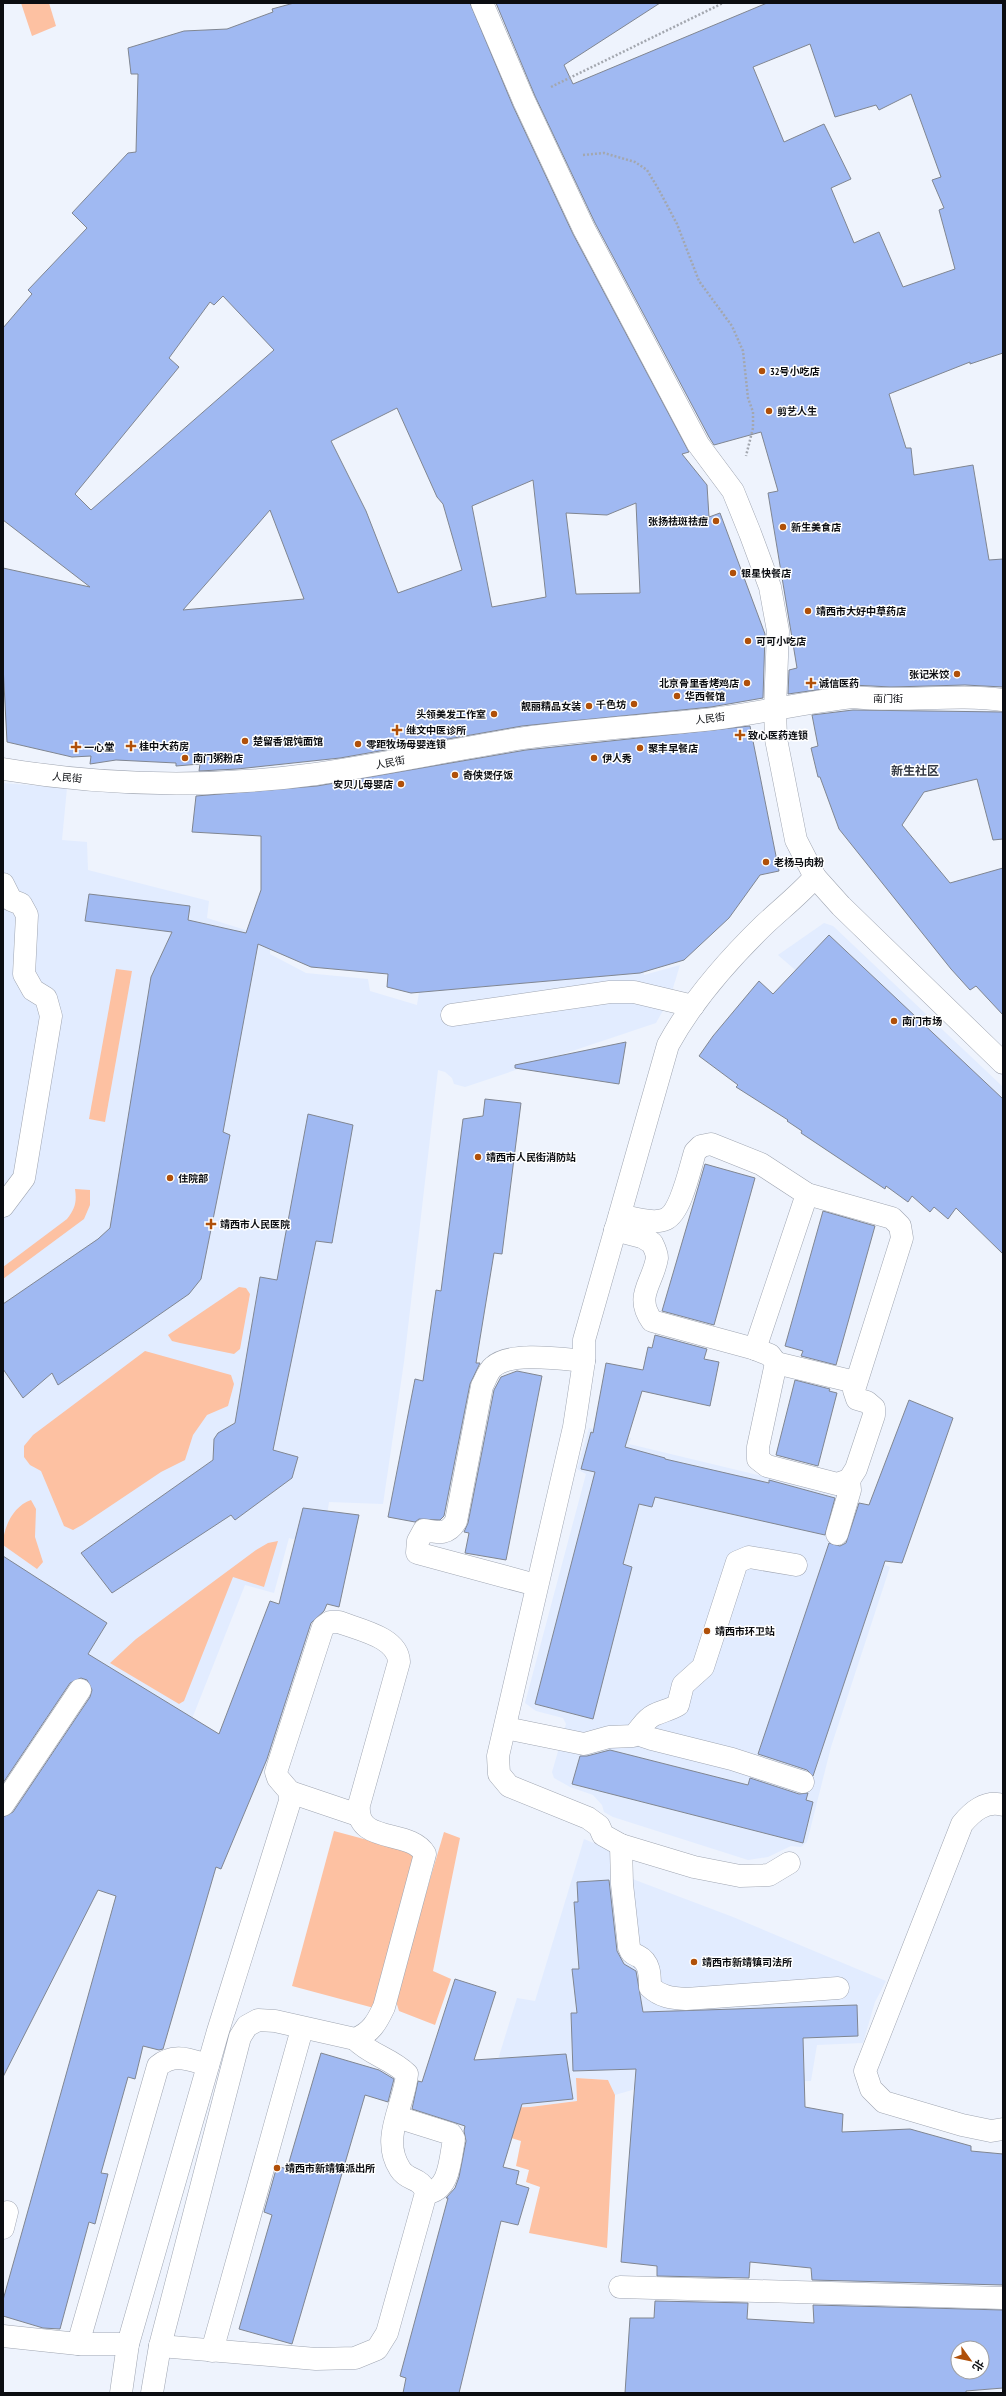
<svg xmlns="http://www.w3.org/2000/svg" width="1006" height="2396" font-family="'PT Sans Narrow','Noto Sans SC',sans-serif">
<rect width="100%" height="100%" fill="#eef3fd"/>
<!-- built -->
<g fill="#e2ecff">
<polygon points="3,783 67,788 62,840 87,842 88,870 209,901 207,918 271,938 270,954 306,973 368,979 370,991 417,1005 429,930 634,910 644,975 680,965 670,998 656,1023 465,1087 454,1084 452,1078 445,1072 438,1070 404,1362 383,1504 329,1502 322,1547 289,1538 274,1593 245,1585 182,1744 91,1691 3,1635"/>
<polygon points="824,923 833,926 1003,1087 1003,1150 778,955"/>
<polygon points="589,1428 631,1438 629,1444 837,1494 827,1540 890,1567 831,1747 807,1842 801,1847 791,1846 768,1857 748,1860 613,1817 604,1812 602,1805 593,1795 570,1787 554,1778 552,1772 566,1724 563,1718 536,1711 525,1703 586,1474 577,1469"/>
<polygon points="584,1839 615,1852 622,1875 733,1917 886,1981 875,2002 863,2043 817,2045 811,2081 656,2083 615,2095 608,2080 576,2078 577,2101 530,2107 499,2108 491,2082 517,1998 535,2001"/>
</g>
<!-- green -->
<g fill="#fdc1a2">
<polygon points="21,3 49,3 56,26 32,36"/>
<polygon points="116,969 132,971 105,1122 89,1119"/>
<path d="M75,1189L90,1190V1205L84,1219L3,1279V1267L67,1219C75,1209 77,1202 75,1189Z"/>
<polygon points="239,1287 246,1288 250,1294 240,1349 234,1354 180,1343 172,1341 168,1335"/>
<polygon points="145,1351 231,1375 234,1384 228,1406 207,1415 193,1435 185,1460 161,1472 82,1525 73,1530 64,1526 41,1471 30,1465 24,1457 24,1446 33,1435"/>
<path d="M31,1500L36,1509L35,1537L43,1562L37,1569L3,1545C3,1528 13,1506 31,1500Z"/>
<polygon points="278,1541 264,1587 233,1577 184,1701 179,1704 110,1663 136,1639 256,1550 268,1543"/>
<polygon points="334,1831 416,1853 374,2008 292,1986"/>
<polygon points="444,1832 460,1838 433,1971 451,1979 435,2025 399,2011 395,1998"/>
<polygon points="576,2078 608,2080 615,2095 607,2248 529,2233 540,2187 526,2182 529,2170 516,2166 521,2141 508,2137 499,2108 530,2107 577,2101"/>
</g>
<!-- building -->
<g fill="#a0b9f2" stroke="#808691" fill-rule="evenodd">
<path d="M294,3H470L513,106L573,234L689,452L682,454L707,485L709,517L720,513L765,634L763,698L711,707L522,726L340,758L237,769L199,771L200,764L176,766V763L116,760L90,764L91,756L72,757L7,742L3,665V568L90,587L3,520V328L32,294L28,290L87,228L72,213L128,153L136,152L138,74H131L128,48L184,31L227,29L273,12L272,9ZM223,296L274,350L91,510L75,494L179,367L169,358L210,302L214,305ZM397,408L437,497L443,504L462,570L398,593L366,511L331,441ZM533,480L546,597L492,607L472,506ZM636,503L640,593L576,594L566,513L607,515ZM270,510L304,599L183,610L212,577Z"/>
<path d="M496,3H660L564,65L573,84L767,3H1003V353L970,364V362L889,394L906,448H911L914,475L973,465L989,560L1003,559V687L965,685L891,687L852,685L788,694L789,670L797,668L768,493L778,491L761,432L714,445L709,437L595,223L535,96ZM810,44L835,117L876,105L879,110L911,94L941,177L932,180L944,208L939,210L955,269L903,287L879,232L854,243L831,188L851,179L824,124L784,142L753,67Z"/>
<polygon points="853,710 1003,712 1003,839 993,840 977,779 924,792 902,825 950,883 1003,868 1003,1015 976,986 970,990 951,969 839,829 820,777 818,777 811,748 818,746 812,715"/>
<polygon points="750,726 779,871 760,875 729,918 684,960 640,973 411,993 387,987 388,974 311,967 258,944 223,1132 230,1135 201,1279 189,1294 58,1385 52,1373 23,1398 3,1369 3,1304 98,1239 110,1228 151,977 172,932 85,921 89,894 190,906 188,920 246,933 261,890 261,836 192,832 196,796 317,786 526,750"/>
<polygon points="829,935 1003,1099 1003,1254 956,1208 948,1219 934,1207 930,1212 912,1196 908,1202 886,1186 885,1189 801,1133 802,1131 787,1121 788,1120 736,1087 738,1085 699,1056 713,1036 759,981 773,994"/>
<polygon points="626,1042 619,1084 515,1068 515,1065"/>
<polygon points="485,1099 521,1103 502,1254 494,1253 476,1363 480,1363 470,1384 444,1516 440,1520 419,1519 415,1522 388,1517 415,1379 423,1381 436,1290 441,1291 463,1119 483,1116"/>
<polygon points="308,1114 353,1125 332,1243 316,1241 273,1450 298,1457 292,1478 235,1520 231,1515 112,1593 81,1553 213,1460 214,1439 218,1433 235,1423 260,1277 277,1280"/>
<polygon points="705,1164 755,1178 714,1325 662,1311"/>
<polygon points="823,1211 875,1226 836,1365 801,1356 803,1351 785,1346"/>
<polygon points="655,1335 707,1349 704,1359 719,1362 710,1406 642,1391 625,1447 665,1458 665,1459 769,1483 769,1480 835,1498 825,1535 655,1497 652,1507 639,1504 623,1564 632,1567 593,1719 535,1704 595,1472 581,1469 591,1432 593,1433 606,1363 643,1370 648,1347 652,1348"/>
<polygon points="517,1371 542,1376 506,1560 465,1553 469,1533 464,1532 468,1523 494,1390 501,1377"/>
<polygon points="795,1380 830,1389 829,1391 837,1393 818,1466 776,1455"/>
<polygon points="909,1400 953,1418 902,1563 885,1561 813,1776 807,1770 758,1754 829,1543 840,1546 846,1543 859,1503 869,1505"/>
<polygon points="303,1508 359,1515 339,1607 327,1604 324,1611 311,1623 267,1759 221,1869 216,1867 163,2049 159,2050 143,2046 135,2079 128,2077 101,2173 108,2174 95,2224 89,2222 60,2329 43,2328 3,2316 3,2300 116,1896 98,1890 3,2077 3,1817 13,1812 90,1697 92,1690 87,1680 81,1678 70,1683 3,1783 3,1556 107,1623 88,1654 219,1734 270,1601 279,1604"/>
<polygon points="610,1750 748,1785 750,1778 799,1794 808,1793 806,1800 813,1802 803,1843 572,1784 580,1756 587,1756"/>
<polygon points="609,1880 617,1951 624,1964 636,1971 643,2012 857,2005 858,2036 803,2038 805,2107 843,2114 842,2132 910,2129 971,2146 971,2151 1003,2154 1003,2285 812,2280 811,2268 750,2262 749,2278 657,2276 657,2266 621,2262 636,2069 573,2071 571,2013 577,2013 572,1969 579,1969 574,1902 578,1902 577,1882"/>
<polygon points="455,1979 496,1992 474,2060 566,2054 573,2099 522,2104 503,2167 519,2171 516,2184 529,2188 518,2225 501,2221 459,2393 403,2393 406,2378 400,2376 448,2198 446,2198 455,2188 459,2177 466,2141 464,2131 465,2126 412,2109 418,2081 422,2082"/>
<polygon points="321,2053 379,2070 394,2079 388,2102 365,2095 292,2344 239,2329 272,2215 264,2212 277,2166 287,2169"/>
<path d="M655,2301L748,2303L747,2319L814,2323L813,2305L1003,2310V2388L966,2391V2393H625L630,2318H654ZM958,2348H982V2372H958Z"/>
</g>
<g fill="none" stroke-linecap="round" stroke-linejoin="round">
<!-- minor casing -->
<g stroke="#a0a6b2" stroke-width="23">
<g id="minor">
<polyline points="482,3 524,101 584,229 698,444 733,491 750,533 770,587 778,631 775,709 776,739 796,840 815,877 841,906 1003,1063"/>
<path d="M3,769C105,786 213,788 316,774C386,764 455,749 524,738C587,729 650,726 713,719C760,713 806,702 853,697C903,703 953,693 1003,700"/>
<polyline points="3,884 11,900 21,904 27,915 24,974 33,990 46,998 51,1016 24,1178 3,1206"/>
<polyline points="452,1015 610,992 634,992 693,1006"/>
<path d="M615,1230L642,1237L652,1243C654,1247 657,1254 657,1258C653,1283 634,1296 652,1321L755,1349L770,1355L776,1363L758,1447V1459L767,1466L837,1484L849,1480L856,1469L874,1415V1408L867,1402L857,1399L854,1390L902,1238L900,1226L892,1218L807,1194L761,1164L711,1144L701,1146L695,1152C690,1168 681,1212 666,1219C653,1225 633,1218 620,1215"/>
<polyline points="755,1349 807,1194"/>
<polyline points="776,1363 855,1382"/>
<polyline points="837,1534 850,1490 849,1480"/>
<path d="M536,1585L417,1553L418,1541L424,1530C439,1533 448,1535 456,1521L482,1386C485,1381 488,1371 493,1367C510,1351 562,1359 584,1361"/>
<path d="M506,1728L584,1744L609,1737L633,1736C641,1729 644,1720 654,1715C662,1711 670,1710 678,1705L683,1685L703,1667L737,1562L749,1557L796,1565"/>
<polyline points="639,1731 643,1736 652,1739 732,1759 803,1782"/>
<polyline points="290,1792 358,1815"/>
<polyline points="3,1805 80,1690"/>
<path d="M1003,1805C985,1800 972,1812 962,1824L865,2071L871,2089L884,2102L962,2125L991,2131L1003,2129"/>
<path d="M621,1845L622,1884L629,1947C631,1953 632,1953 638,1956C650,1962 650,1975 650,1987C661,1997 671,1998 686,1999L838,1988"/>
<path d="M789,1863L769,1875L740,1876L694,1867L621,1845L603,1835L599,1826L588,1818L509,1786L499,1774L498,1756L574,1427L584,1361V1340L668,1045C692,1001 727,961 764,925C781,909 799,895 815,877"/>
<path d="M397,2117L451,2134L454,2139C450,2159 450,2191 426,2193"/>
<polyline points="3,2228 7,2212"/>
<polyline points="620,2287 1003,2298"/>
<polyline points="3,2336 78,2344 128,2344"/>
<path d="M78,2344L158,2066C174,2052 190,2060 208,2065"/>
<path d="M160,2346L316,2359L355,2358L377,2349L387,2333L426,2193C421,2176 408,2182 400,2169C380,2138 404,2107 407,2074C391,2058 370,2055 355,2039"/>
<polyline points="212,2351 302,2029"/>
<path d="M121,2393L128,2344L218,2031L290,1801V1792L278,1778L276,1772L323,1627L330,1622H339C359,1630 398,1637 399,1662L359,1805C355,1845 410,1828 425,1854L384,2007C377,2022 371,2033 355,2039L275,2021L258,2020L247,2026L240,2037L160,2346L152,2393"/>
</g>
</g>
<!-- path -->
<g stroke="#a3a7af" stroke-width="2.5" stroke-dasharray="2 2" stroke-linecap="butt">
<polyline points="551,87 723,3"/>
<polyline points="583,155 604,153 635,162 647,170 659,190 677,224 699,281 732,326 743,351 748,398 753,412 753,428 746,456"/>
</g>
<!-- minor -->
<use href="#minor" stroke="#fff" stroke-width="22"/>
</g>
<!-- markers -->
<g fill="#b05009" stroke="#fff" stroke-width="1.5">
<circle cx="762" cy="371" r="4"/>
<circle cx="769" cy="411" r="4"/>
<circle cx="716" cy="521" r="4"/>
<circle cx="783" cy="527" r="4"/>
<circle cx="733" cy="573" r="4"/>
<circle cx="808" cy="611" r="4"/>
<circle cx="748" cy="641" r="4"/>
<circle cx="957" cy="674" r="4"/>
<circle cx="747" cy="683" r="4"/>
<path d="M809 677h4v4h4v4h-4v4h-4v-4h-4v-4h4z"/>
<circle cx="677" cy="696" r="4"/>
<circle cx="634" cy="704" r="4"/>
<circle cx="589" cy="706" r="4"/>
<circle cx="494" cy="714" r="4"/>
<path d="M395 724h4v4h4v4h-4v4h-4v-4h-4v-4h4z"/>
<path d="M738 729h4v4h4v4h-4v4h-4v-4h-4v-4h4z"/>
<circle cx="245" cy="741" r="4"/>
<circle cx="358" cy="744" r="4"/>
<path d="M129 740h4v4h4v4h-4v4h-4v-4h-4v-4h4z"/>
<path d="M74 741h4v4h4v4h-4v4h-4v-4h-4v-4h4z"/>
<circle cx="640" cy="748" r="4"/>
<circle cx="185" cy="758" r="4"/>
<circle cx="594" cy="758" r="4"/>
<circle cx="455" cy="775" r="4"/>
<circle cx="401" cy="784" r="4"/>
<circle cx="766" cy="862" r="4"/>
<circle cx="894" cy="1021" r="4"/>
<circle cx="478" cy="1157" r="4"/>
<circle cx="170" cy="1178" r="4"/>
<path d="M209 1218h4v4h4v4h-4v4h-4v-4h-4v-4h4z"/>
<circle cx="707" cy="1631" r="4"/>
<circle cx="694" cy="1962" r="4"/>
<circle cx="277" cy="2168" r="4"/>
</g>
<g text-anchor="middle" stroke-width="3" stroke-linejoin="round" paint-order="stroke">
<!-- poi labels -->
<g font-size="10" font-weight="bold" fill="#0b0d11" stroke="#fff" text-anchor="start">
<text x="770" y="375">32号小吃店</text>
<text x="777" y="415">剪艺人生</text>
<text x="708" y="525" text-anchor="end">张扬祛斑祛痘</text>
<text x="791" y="531">新生美食店</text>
<text x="741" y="577">银星快餐店</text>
<text x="816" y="615">靖西市大好中草药店</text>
<text x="756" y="645">可可小吃店</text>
<text x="949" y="678" text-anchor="end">张记米饺</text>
<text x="739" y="687" text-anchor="end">北京骨里香烤鸡店</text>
<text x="819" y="687">诚信医药</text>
<text x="685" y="700">华西餐馆</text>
<text x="626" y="708" text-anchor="end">千色坊</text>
<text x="581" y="710" text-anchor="end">靓丽精品女装</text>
<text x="486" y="718" text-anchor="end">头领美发工作室</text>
<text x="406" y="734">继文中医诊所</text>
<text x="748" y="739">致心医药连锁</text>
<text x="253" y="745">楚留香馄饨面馆</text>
<text x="366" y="748">零距牧场母婴连锁</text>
<text x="139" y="750">桂中大药房</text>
<text x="84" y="751">一心堂</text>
<text x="648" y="752">聚丰早餐店</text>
<text x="193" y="762">南门粥粉店</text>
<text x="602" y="762">伊人秀</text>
<text x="463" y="779">奇侠煲仔饭</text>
<text x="393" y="788" text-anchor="end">安贝儿母婴店</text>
<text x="774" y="866">老杨马肉粉</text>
<text x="902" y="1025">南门市场</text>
<text x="486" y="1161">靖西市人民街消防站</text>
<text x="178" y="1182">住院部</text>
<text x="220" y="1228">靖西市人民医院</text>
<text x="715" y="1635">靖西市环卫站</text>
<text x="702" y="1966">靖西市新靖镇司法所</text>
<text x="285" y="2172">靖西市新靖镇派出所</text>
</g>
<!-- street labels -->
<g font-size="10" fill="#0b0d11" stroke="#fff">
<text x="888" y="702">南门街</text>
<text transform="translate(710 718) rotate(-7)" y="4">人民街</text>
<text transform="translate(390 762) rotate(-11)" y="4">人民街</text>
<text transform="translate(67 777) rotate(5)" y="4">人民街</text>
</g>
<!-- quarter labels -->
<g font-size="12" font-weight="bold" fill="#353a44" stroke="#fff">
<text x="915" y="775">新生社区</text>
</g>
</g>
<!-- border -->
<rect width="1006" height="2396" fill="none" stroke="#0b0d11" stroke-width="8"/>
<!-- north arrow -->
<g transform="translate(970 2360) rotate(123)"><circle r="19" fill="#ffffff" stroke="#9d9ea0"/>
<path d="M0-3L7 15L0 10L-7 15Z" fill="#b05009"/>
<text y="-6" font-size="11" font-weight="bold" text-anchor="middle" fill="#0b0d11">北</text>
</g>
</svg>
